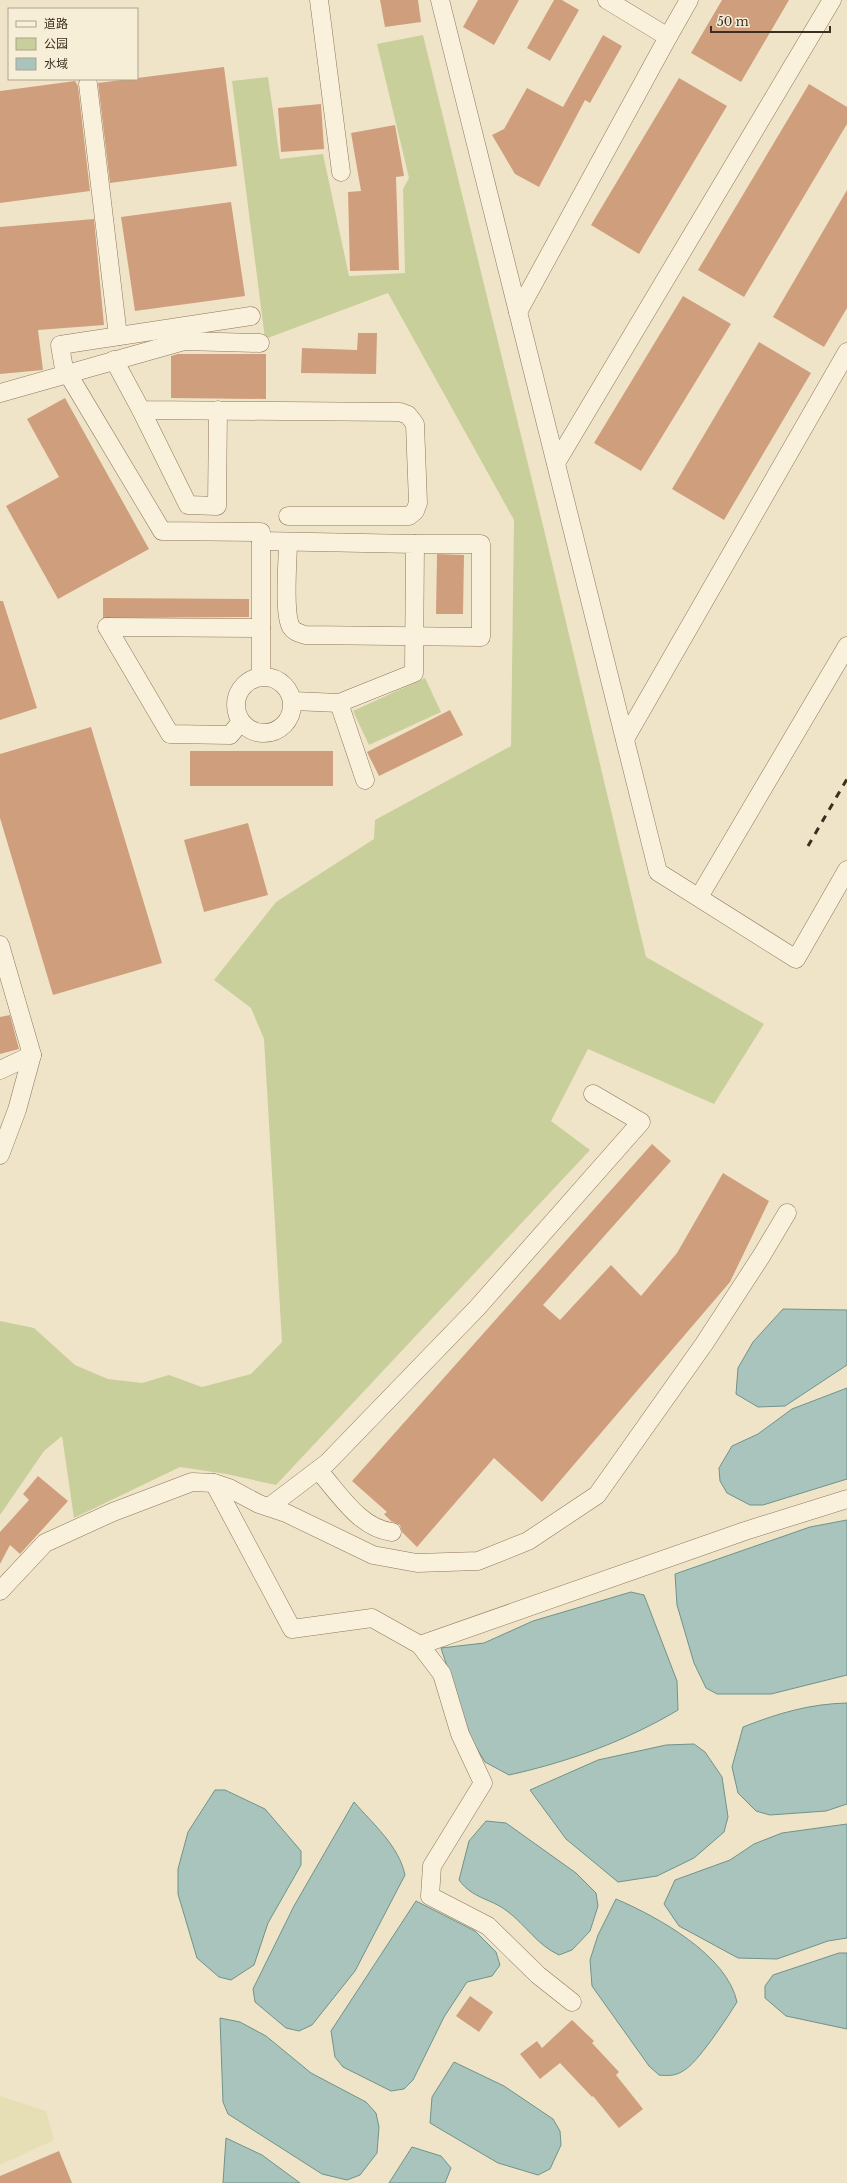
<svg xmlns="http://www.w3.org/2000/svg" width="847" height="2183" font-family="'Libre Baskerville','Noto Sans SC',serif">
<rect width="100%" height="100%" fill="#f0e4c8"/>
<!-- farmland -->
<polygon fill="#e6deb5" points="0,2096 46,2111 54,2140 0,2165"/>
<!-- green -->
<g fill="#c9cf9b">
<polygon points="423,35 540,513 646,957 764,1024 714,1104 588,1049 551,1121 590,1150 276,1485 226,1474 180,1467 74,1518 62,1436 44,1451 0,1515 0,1321 34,1328 75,1365 108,1379 142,1383 169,1375 202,1387 251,1374 282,1342 264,1039 251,1008 214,980 276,902 374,839 375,820 511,746 514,520 388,293 265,339 232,81 268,77 280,159 323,154 349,276 405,273 403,189 409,178 377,44"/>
<polygon points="425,678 441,712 369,745 353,711"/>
</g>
<!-- water -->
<g fill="#a9c4bc" stroke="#6f938a">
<polygon points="783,1309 847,1310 847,1365 785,1406 758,1407 736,1394 738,1368 753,1342"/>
<polygon points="847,1388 847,1479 763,1505 750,1505 727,1493 720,1481 719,1468 732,1446 758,1434 792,1409"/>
<polygon points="847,1520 847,1675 771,1694 717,1694 706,1688 694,1663 677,1605 675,1574 810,1527"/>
<path d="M631,1592L644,1595L677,1681L678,1710C626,1741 568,1762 509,1775L485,1762L471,1739L441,1648L484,1643L533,1621Z"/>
<path d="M847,1703V1804L826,1811L770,1815L756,1811L738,1793L732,1767L743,1727C779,1713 809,1704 847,1703Z"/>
<polygon points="694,1744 705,1752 722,1777 728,1817 724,1832 694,1858 657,1876 618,1882 566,1839 530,1790 598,1760 666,1745"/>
<polygon points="215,1790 225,1790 265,1809 301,1851 301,1865 268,1923 254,1965 231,1980 219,1977 197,1958 178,1894 178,1869 188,1832"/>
<path d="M354,1802C373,1824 399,1846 405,1875L355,1971L312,2025L299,2031L286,2028L255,2002L253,1989L294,1906Z"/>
<path d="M486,1821L506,1823L576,1873L596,1893L598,1906L590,1931L572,1950L559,1955C537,1945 526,1925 507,1911C490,1898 473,1899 459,1880L469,1841Z"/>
<polygon points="847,1824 847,1938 828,1941 777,1959 738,1958 679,1926 664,1904 675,1880 730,1860 754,1844 782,1833"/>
<path d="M616,1899C658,1917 727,1955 737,2002C727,2018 697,2064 683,2071C675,2076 668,2076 659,2075L649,2066L592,1986L590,1960L598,1935Z"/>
<polygon points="416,1901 475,1931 496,1952 500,1965 492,1976 467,1982 444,2017 413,2080 404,2089 391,2091 343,2067 335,2057 331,2031"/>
<polygon points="839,1953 847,1953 847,2029 786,2016 765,1998 765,1986 773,1975"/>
<polygon points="220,2018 240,2022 266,2036 311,2073 366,2102 376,2113 379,2127 377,2153 360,2175 347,2180 322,2174 228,2114 223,2102"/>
<polygon points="454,2062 504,2086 553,2119 560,2131 561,2145 550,2169 538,2175 498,2163 430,2123 432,2097"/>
<polygon points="226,2138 262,2155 300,2183 223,2183"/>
<polygon points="412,2147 441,2156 451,2168 445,2183 389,2183"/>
</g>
<!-- building -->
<g fill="#cf9f7d">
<polygon points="380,0 418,0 421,22 385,27"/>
<polygon points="478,0 519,0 494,45 463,27"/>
<polygon points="554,0 562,0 579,10 550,61 527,48"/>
<polygon points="722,0 789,0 741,82 691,53"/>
<polygon points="603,35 622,46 590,103 585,100 539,187 515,174 492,135 504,129 527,88 563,107"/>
<polygon points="224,67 237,166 110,183 98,83"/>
<polygon points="679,78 727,106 639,254 591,225"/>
<polygon points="75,81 78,86 90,191 0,203 0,91"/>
<polygon points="809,84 847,107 847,124 744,297 698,270"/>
<polygon points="321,104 324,149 281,152 278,108"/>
<polygon points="395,125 404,176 396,177 399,270 350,271 348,192 361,191 351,133"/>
<polygon points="847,190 847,308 824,347 773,317"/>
<polygon points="231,202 245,296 135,311 121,217"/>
<polygon points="94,219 104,325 38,330 43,370 0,374 0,227"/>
<polygon points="683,296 731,324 641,471 594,443"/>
<polygon points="358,333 377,333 376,374 301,373 302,348 357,350"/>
<polygon points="759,342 811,373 724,520 672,489"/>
<polygon points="178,354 266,354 266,399 171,398 171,356"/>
<polygon points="65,398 149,549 58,599 6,506 59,477 27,419"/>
<polygon points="437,554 464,555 463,614 436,614"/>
<polygon points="103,598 249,599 249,617 103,618"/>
<polygon points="0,601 3,601 37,708 0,720"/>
<polygon points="450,710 463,735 379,776 367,752"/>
<polygon points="91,727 162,963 53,995 0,818 0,754"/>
<rect x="190" y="751" width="143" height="35"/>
<polygon points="248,823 268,895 204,912 184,840"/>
<polygon points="10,1015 19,1049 0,1054 0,1017"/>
<polygon points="652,1144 671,1161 543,1305 560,1320 611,1265 641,1296 677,1253 723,1173 769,1201 730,1282 542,1502 494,1458 417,1547 402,1532 400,1525 391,1521 384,1514 387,1512 352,1481"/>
<polygon points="38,1476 68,1501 20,1554 10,1545 0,1564 0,1532 29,1500 23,1494"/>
<polygon points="470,1996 493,2012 479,2032 456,2016"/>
<polygon points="572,2020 594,2041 592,2043 619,2072 616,2075 643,2109 619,2128 593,2096 592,2097 560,2063 540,2079 520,2054 537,2041 542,2048"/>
<polygon points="59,2151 72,2183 0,2183 0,2176"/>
</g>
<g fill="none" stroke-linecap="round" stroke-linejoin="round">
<!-- minor casing -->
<g stroke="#8d765c" stroke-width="19">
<g id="minor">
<polyline points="319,0 341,172"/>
<polyline points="440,0 658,872 796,959 847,870"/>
<polyline points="607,0 668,37 689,0"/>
<polyline points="88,84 118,336"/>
<polyline points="518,312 668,37"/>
<polyline points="114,360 141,410 400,412 408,415 415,424 418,503 415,511 409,516 288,516"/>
<polyline points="68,374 162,531 261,532 261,676"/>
<polyline points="65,375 60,345 251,316"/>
<polyline points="0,393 184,341 260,343"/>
<polyline points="141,410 188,505 217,506 218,410"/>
<polyline points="556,463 832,0"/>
<polyline points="261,541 415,544 414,673 339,703 293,701"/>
<path d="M288,542C288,560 283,613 291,627C294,632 299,633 305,635L481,637V544H415"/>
<polyline points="107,627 170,734 230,735 241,722"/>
<polyline points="107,627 261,628"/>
<circle cx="264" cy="705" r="28"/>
<polyline points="339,703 365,780"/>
<polyline points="625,739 847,352"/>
<polyline points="699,897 847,646"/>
<polyline points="0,945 32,1055 17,1110 0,1155"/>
<polyline points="0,1070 32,1055"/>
<path d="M318,1470C339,1493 359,1528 392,1532"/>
<polyline points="214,1483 292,1629 372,1618 420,1645 745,1531 847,1499"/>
<polyline points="269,1507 327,1463 477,1308 641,1122 593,1094"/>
<polyline points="0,1591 45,1543 113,1512 192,1482 214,1483 229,1488 259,1504 286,1513 373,1555 417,1563 478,1561 528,1541 597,1495 704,1344 762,1255 787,1213"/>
<polyline points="420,1645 442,1674 460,1734 483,1783 432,1866 430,1896 488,1926 538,1975 572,2002"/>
</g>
</g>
<!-- minor -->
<use href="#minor" stroke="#faf1dc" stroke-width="18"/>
<!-- rail -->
<polyline stroke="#3d2e20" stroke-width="3" stroke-dasharray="7 7" stroke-linecap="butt" points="808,846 847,779"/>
</g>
<!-- legend -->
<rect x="8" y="8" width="130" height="72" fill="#f7eed8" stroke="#ada18e"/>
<rect x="16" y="21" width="20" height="6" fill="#faf1dc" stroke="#ada18e"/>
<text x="44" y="28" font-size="12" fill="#3d2e20">道路</text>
<rect x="16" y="38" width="20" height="12" fill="#c9cf9b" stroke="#ada18e"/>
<text x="44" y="48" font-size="12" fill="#3d2e20">公园</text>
<rect x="16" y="58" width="20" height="12" fill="#a9c4bc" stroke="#ada18e"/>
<text x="44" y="68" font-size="12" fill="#3d2e20">水域</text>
<!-- scale -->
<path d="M711 26v6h119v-6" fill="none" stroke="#3d2e20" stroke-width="2"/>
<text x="717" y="26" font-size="12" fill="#3d2e20" stroke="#f7eed8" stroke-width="3" paint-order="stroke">50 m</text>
</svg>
